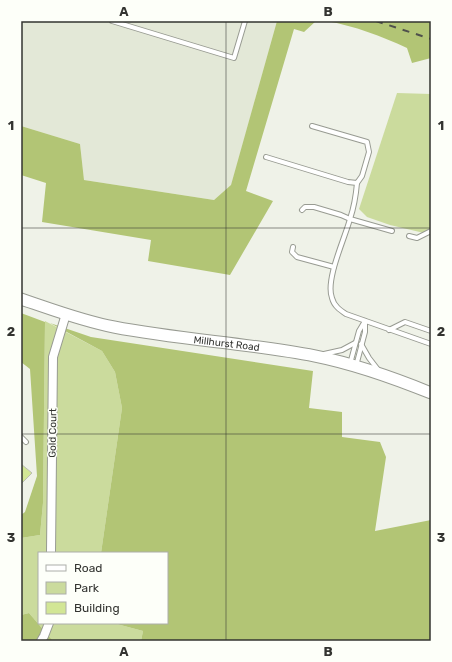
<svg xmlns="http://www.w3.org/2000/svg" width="452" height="662" font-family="Rubik,sans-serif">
<rect width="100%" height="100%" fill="#eff2e8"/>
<!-- built -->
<polygon fill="#e3e8d7" points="21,21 277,21 231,186 214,200 84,180 80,144 21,126"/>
<!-- green -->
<g fill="#cbdb9d">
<polygon points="397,93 431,94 431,229 424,233 390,225 367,217 359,209"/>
<polygon points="45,321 102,351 115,372 122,408 101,553 39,553 39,623 113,623 143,631 141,641 53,641 29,613 21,615 21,538 40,535 43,503"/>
</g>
<!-- forest -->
<g fill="#b2c575">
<polygon points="277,21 316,21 304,32 294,29 246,191 273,201 230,275 148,261 151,240 42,222 46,183 21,175 21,126 80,144 84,180 214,200 231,185"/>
<path d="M326,21H431V58L412,63L407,48C381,36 355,26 326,21Z"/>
<polygon points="21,313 45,322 43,503 40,535 21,538 21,515 25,512 37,476 30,369 21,362"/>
<polygon points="50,323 91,337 313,371 309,408 342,412 342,437 380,442 386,457 375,531 431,520 431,641 141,641 143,631 113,623 167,623 167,553 101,553 122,408 115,372 102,351"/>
<polygon points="29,613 53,641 21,641 21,615"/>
</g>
<!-- building -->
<polygon fill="#d2e695" stroke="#bbbdb4" points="21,464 32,473 21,484"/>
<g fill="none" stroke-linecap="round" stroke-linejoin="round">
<!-- lane casing -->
<g stroke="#989b92" stroke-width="6">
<g id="lane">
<polyline points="112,21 234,58 245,21"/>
<polyline points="266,157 348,182 357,183 362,176 369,152 367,142 312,126"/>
<path d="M357,183C356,195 354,207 350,219C345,238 325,280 332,298C334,306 340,310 346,314L431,344"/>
<polyline points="302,210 305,207 314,207 341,215 350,219 392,231"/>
<polyline points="409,236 417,238 431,231"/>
<polyline points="293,247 292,252 297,257 334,267"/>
<polyline points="389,330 405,322 431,331"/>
<polyline points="361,344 369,358 379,371"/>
<polyline points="324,354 342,350 355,343"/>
<polyline points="350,364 359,331 365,321"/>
<polyline points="356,366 365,332 365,322"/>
<polyline points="21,437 26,442"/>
</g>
</g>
<!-- street casing -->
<g stroke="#989b92" stroke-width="10">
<g id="street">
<polyline points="51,553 53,357 66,314"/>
<polyline points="41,641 44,636 49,623"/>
</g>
</g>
<!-- secondary casing -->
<g stroke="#989b92" stroke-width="13">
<g id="secondary">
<path id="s1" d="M21,299C51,309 82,321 114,327C181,340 249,343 315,356C355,364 394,378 431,393"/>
</g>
</g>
<!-- lane -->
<use href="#lane" stroke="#fff" stroke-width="4"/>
<!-- street -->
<use href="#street" stroke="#fff" stroke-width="8"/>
<!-- secondary -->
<use href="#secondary" stroke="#fff" stroke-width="11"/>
<!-- rail -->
<polyline stroke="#4f504c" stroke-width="2" stroke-dasharray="7 7" stroke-linecap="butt" points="376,21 431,39"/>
</g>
<!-- grid -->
<path fill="none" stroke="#333431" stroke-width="1" stroke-opacity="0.55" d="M226,21V641M21,228H431M21,434H431"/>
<g text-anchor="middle" stroke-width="3" stroke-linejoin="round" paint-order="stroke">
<!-- street labels -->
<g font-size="10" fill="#333431" stroke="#fdfff9">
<text dy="4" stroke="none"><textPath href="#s1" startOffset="211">Millhurst Road</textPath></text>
<text transform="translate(52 433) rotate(-89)" y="4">Gold Court</text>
</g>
</g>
<!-- border -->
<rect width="452" height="662" fill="none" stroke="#fdfff9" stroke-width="44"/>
<!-- legend -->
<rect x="38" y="552" width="130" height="72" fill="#fdfff9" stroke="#acaea9"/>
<rect x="46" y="565" width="20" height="6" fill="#ffffff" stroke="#acaea9"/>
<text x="74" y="572" font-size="12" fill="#333431">Road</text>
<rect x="46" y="582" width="20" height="12" fill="#cbdb9d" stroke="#acaea9"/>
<text x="74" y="592" font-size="12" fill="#333431">Park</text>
<rect x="46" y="602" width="20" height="12" fill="#d2e695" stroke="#acaea9"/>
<text x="74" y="612" font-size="12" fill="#333431">Building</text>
<rect x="22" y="22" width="408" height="618" fill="none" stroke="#333431" stroke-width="1.5"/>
<g font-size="13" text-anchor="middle" font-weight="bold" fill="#333431">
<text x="124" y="16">A</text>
<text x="328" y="16">B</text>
<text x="11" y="130">1</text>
<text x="441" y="130">1</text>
<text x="11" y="336">2</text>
<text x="441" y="336">2</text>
<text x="11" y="542">3</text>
<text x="441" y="542">3</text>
<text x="124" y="656">A</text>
<text x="328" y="656">B</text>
</g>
</svg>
